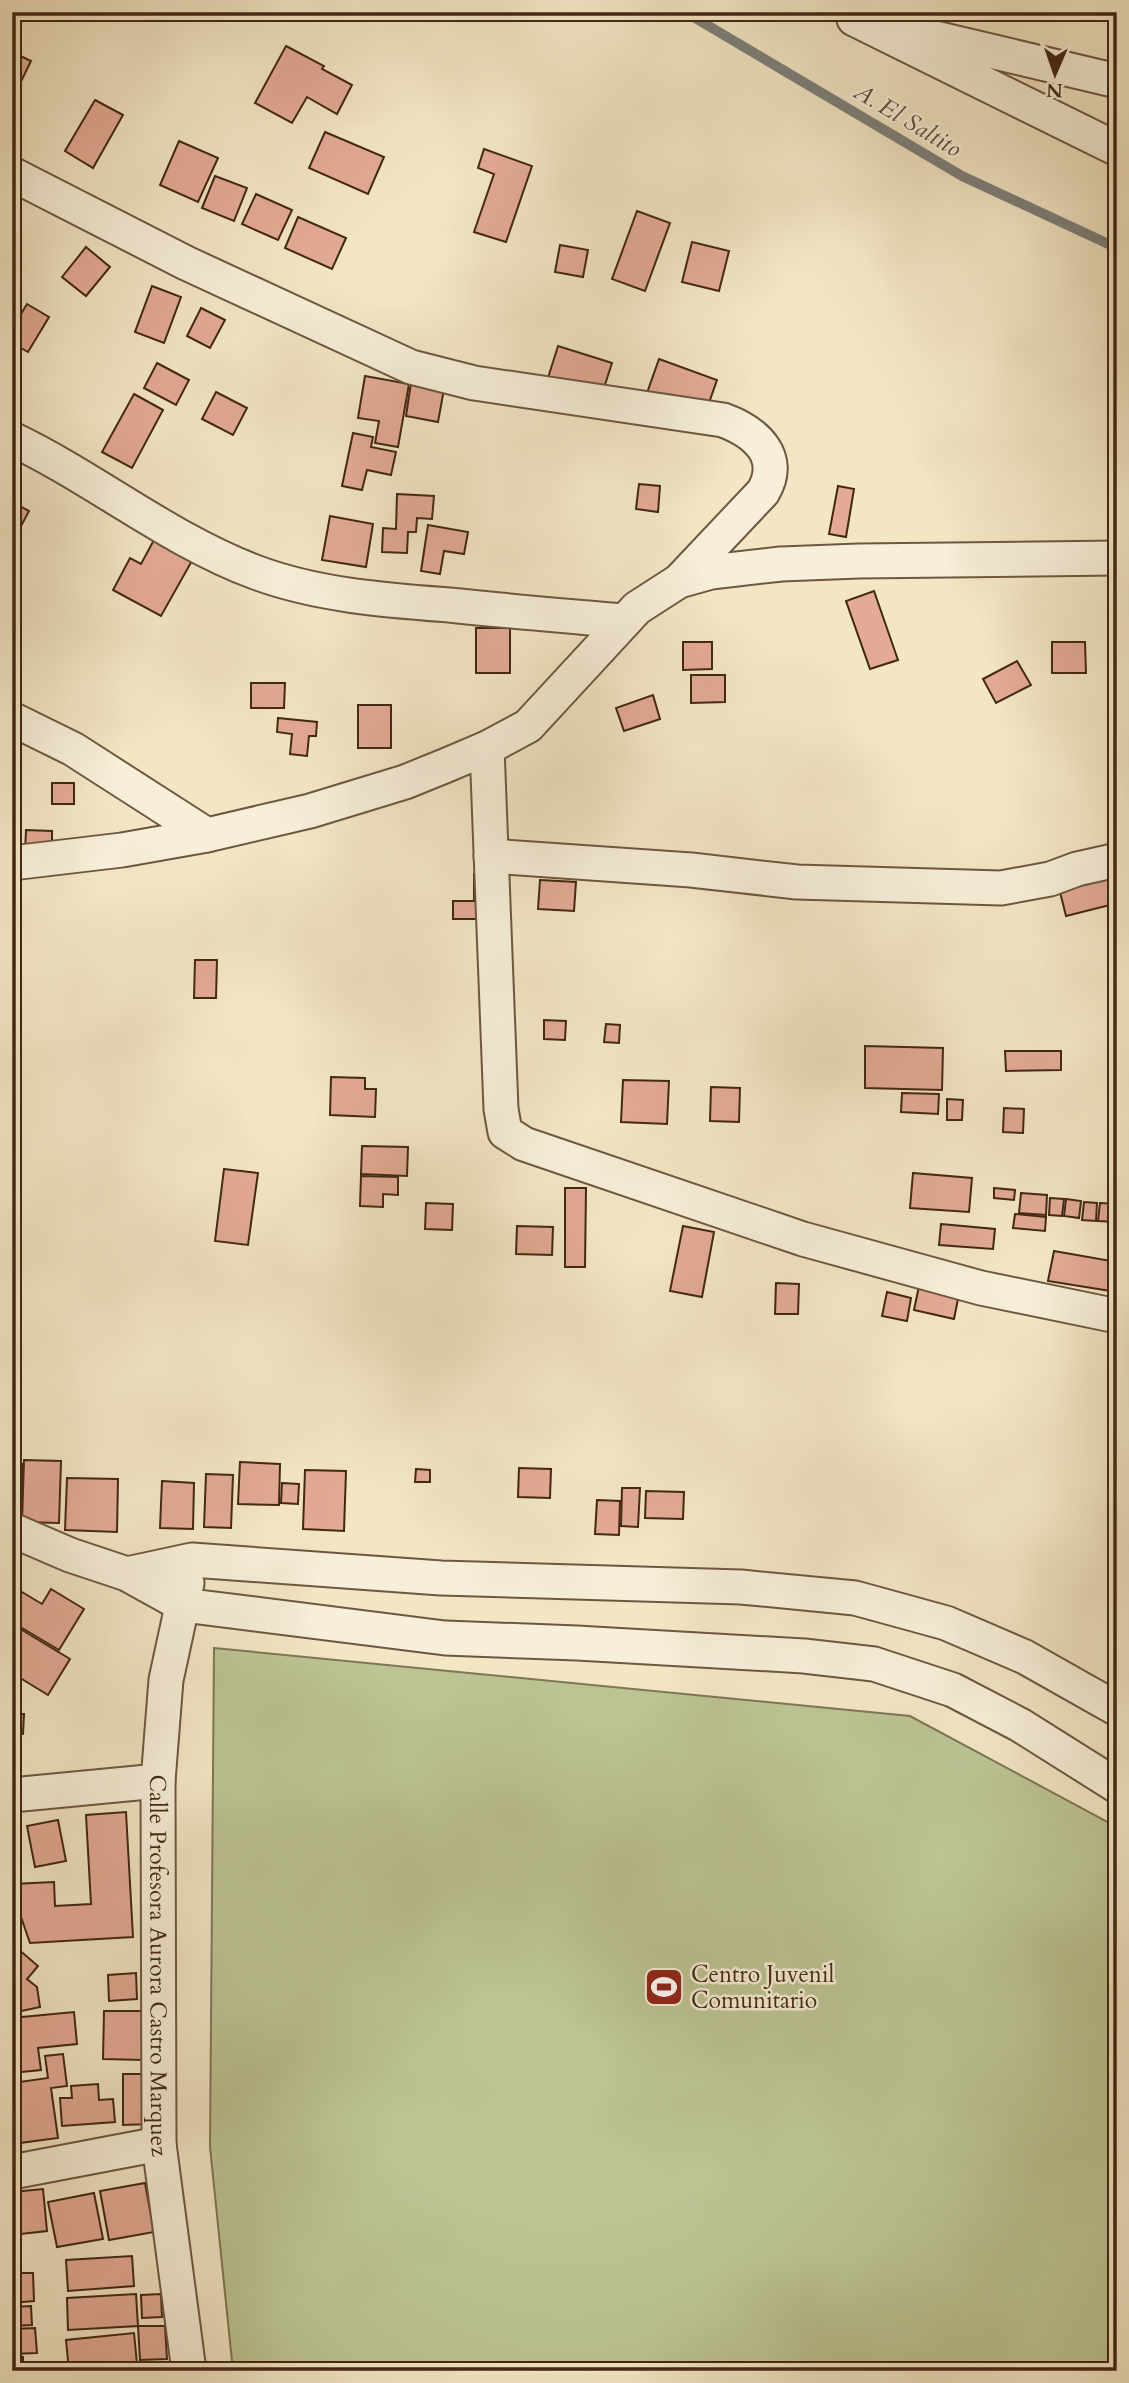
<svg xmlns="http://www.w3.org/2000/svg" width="1129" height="2383" font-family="Cardo,serif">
<rect width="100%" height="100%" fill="#f3e6c5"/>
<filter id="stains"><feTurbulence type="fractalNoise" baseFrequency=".00286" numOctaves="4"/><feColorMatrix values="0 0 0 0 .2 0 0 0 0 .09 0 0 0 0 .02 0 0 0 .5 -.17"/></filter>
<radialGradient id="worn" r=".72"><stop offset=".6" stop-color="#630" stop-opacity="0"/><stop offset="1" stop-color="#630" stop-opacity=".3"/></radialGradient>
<!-- green -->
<polygon fill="#bcc494" stroke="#7f7654" stroke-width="2" points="214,1648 910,1716 1117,1827 1117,2371 233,2371 210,2147"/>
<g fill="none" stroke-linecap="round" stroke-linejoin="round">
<!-- stream -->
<polyline stroke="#7c807b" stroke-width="10" points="685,12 962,176 1117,248"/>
</g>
<!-- building -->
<g fill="#e3aa95" stroke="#422713" stroke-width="2">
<polygon points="286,46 324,66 322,69 352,85 337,114 307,97 292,123 255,103"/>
<polygon points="12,52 31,61 12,100"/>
<polygon points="95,100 123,115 93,168 65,151"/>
<polygon points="325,132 384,157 368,194 309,168"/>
<polygon points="179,141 218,158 198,202 160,185"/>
<polygon points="484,149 532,166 506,242 474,232 494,174 478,168"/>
<polygon points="215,176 247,188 234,221 202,208"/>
<polygon points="256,194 292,210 278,240 242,224"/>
<polygon points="637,211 670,223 645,291 612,279"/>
<polygon points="298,217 346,238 332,269 285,248"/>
<polygon points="692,242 729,251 719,291 682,282"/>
<polygon points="560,245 588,250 583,277 555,272"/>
<polygon points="86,247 110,267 86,296 62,277"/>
<polygon points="152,286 181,297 164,343 135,332"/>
<polygon points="27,304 49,317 28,352 12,343 12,329"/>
<polygon points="201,308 225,320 210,348 187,336"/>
<polygon points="558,346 612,363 601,397 547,381"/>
<polygon points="659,359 717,380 705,414 647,393"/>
<polygon points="157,363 189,380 176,405 144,388"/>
<polygon points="365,376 409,384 398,447 375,443 379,421 358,418"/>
<polygon points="411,383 444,389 438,422 406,416"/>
<polygon points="216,392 247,408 233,435 202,419"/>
<polygon points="134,394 163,410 132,468 102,452"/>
<polygon points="353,433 373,437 371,447 396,452 391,475 367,470 362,490 342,486"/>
<polygon points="639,484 660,486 658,512 636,509"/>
<polygon points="838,486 854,489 846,537 829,534"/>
<polygon points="397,494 434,496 432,519 417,518 416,532 408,532 407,553 382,552 383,528 396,529"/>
<polygon points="12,502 29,511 12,543"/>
<polygon points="330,516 373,524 366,567 322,560"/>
<polygon points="428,525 468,532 464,554 444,551 440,574 421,571"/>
<polygon points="155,538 193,559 161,616 113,590 130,558 141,564"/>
<polygon points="874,591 898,660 870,669 846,601"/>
<rect x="476" y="628" width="34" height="45"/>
<polygon points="683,642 712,642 712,669 683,670"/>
<polygon points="1052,642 1085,642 1086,673 1052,673"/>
<polygon points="1017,661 1031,685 996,703 983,679"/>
<polygon points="691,675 725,675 725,702 691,703"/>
<polygon points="251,683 285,683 284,708 251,708"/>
<polygon points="653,695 660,719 624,731 616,708"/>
<rect x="358" y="705" width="33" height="43"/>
<polygon points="278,718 317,722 316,736 309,736 307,756 290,754 292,734 277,732"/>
<rect x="52" y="783" width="22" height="21"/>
<polygon points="26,830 52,831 52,852 25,852"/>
<polygon points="474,874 490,874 490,919 453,919 453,901 474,901"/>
<polygon points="1107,877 1114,904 1066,916 1059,888"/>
<polygon points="540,880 576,882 574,911 538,909"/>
<polygon points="195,960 217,960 216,998 194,998"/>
<polygon points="544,1020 566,1021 565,1040 544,1039"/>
<polygon points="606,1024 620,1025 619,1043 604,1042"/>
<polygon points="865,1046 943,1048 942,1090 865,1088"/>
<polygon points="1005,1051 1061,1051 1061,1070 1006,1071"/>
<polygon points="331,1077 365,1078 365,1089 376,1089 375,1117 330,1115"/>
<polygon points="623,1080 669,1081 667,1124 621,1122"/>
<polygon points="711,1087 740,1088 739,1122 710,1121"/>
<polygon points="902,1093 939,1094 938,1114 901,1112"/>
<polygon points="947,1099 963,1100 962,1120 947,1120"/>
<polygon points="1004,1108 1024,1109 1023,1133 1003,1132"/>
<polygon points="1117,1135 1117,1171 1108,1138"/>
<polygon points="362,1146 408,1147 407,1176 361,1174"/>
<polygon points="224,1169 258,1173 248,1245 215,1241"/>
<polygon points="913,1173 972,1178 969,1212 910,1208"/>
<polygon points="361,1176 398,1177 398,1195 383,1194 383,1207 360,1206"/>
<polygon points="565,1188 586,1188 585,1267 565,1267"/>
<polygon points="994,1188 1015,1190 1014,1200 994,1198"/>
<polygon points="1021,1193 1047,1195 1046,1215 1019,1213"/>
<polygon points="1050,1198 1064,1199 1062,1216 1049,1215"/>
<polygon points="1066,1199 1081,1201 1079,1218 1064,1216"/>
<polygon points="1084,1202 1097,1203 1096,1221 1082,1220"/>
<polygon points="426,1203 453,1204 452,1230 425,1229"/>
<polygon points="1100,1203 1117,1204 1116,1222 1098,1221"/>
<polygon points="1015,1214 1046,1217 1045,1231 1013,1228"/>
<polygon points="941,1224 995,1229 993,1249 939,1245"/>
<polygon points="517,1226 553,1227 552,1255 516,1254"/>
<polygon points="683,1226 714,1232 702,1297 670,1291"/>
<polygon points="1054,1251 1117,1262 1117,1292 1048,1281"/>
<polygon points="776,1283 799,1284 798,1314 775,1314"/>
<polygon points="919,1286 959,1294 954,1319 914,1310"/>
<polygon points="887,1292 911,1298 907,1321 882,1316"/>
<polygon points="24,1460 61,1461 59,1523 22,1522"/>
<polygon points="240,1462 280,1464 279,1505 238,1504"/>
<polygon points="12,1464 23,1464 21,1506 12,1506"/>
<polygon points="519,1468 551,1469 550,1498 518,1497"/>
<polygon points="416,1469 430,1470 430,1482 415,1482"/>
<polygon points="305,1470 346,1471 344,1531 303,1529"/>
<polygon points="206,1474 233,1475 231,1528 204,1527"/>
<polygon points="67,1478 118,1479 117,1532 65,1530"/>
<polygon points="162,1481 194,1483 193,1529 160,1528"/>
<polygon points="282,1483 299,1484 298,1504 281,1503"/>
<polygon points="622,1488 640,1488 638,1527 621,1526"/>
<polygon points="646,1491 684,1492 683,1519 645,1518"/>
<polygon points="597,1500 620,1501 619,1535 595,1534"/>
<polygon points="51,1589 84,1609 59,1650 12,1622 12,1608 22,1592 42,1604"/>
<polygon points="17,1627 70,1659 48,1695 12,1673 12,1635"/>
<rect x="12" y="1699" width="7" height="14"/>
<polygon points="12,1714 24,1714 23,1734 12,1733"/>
<polygon points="12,1737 16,1737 18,1778 12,1779"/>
<polygon points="126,1812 133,1937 30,1943 12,1891 12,1884 54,1882 55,1906 91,1904 86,1815"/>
<polygon points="58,1820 66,1861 35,1867 27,1826"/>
<polygon points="12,1897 17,1940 12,1940"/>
<polygon points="18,1949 38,1966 27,1979 37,1987 40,2007 12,2013 12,1956"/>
<polygon points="136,1973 137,1999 109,2001 108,1975"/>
<polygon points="104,2011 145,2011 144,2060 103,2059"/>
<polygon points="74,2012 77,2044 38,2048 41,2070 12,2073 12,2018"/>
<polygon points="63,2054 67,2086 51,2088 58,2138 12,2144 12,2083 48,2078 45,2056"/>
<polygon points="123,2074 149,2074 150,2124 123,2125"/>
<polygon points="98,2084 99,2100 113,2099 115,2122 62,2126 60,2098 72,2098 71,2086"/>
<polygon points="145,2183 154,2232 109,2240 100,2191"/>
<polygon points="43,2189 47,2231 12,2235 12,2192"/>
<polygon points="94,2193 103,2239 57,2247 48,2202"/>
<polygon points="132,2256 134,2286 68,2291 66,2260"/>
<polygon points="13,2273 33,2273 34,2301 12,2303"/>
<polygon points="136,2294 138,2326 68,2330 67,2298"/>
<polygon points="161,2294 162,2317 142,2318 141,2295"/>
<polygon points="31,2306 32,2325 12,2326 12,2307"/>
<polygon points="138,2326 165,2326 167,2359 140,2360"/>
<polygon points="35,2328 37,2353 12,2354 12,2329"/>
<polygon points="134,2333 137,2364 69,2371 66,2340"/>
<rect x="12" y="2357" width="11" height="14"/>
<polygon points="167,2367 167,2371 124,2371"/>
</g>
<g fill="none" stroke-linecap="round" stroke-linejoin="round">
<!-- minor casing -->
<g stroke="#6e5740" stroke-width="37">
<g id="minor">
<polyline points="854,19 1117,149"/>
<polyline points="910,32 1117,81"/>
<path d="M12,174L186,263L411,367L474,383L723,420C756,432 784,457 763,492L679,581"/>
<path d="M12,439C94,478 171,541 255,572C316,595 384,600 449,605C507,611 565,616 624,621"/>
<polyline points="12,719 73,749 207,835"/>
<polyline points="487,748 501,1109 505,1132 524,1144 803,1239 981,1288 1117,1316"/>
<polyline points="491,856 691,870 797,882 1001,888 1050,879 1077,869 1117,860"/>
<polyline points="12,863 122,850 207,835 310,811 405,782 447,765 487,748 528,726 637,608 679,581 711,572 781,564 859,561 1117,558"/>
<polyline points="12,1530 70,1555 127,1574 183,1605 445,1638 577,1643 804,1656 874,1664 953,1690 1020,1725 1117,1786"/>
<polyline points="127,1574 192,1560 441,1578 741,1587 855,1598 946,1623 1025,1657 1117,1709"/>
<path id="s1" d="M187,1583L166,1680L158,1781L159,2144L189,2371"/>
<polyline points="12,1795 158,1781"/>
<polyline points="12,2172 159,2144"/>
</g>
</g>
<!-- minor -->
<use href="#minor" stroke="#f7efd9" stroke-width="33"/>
</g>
<!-- icons -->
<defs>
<g id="stadium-square" transform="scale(2.0125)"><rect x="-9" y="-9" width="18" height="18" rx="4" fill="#8f2418" stroke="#f7efd9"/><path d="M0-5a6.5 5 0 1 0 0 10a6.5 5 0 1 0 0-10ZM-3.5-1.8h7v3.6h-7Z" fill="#fff"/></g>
</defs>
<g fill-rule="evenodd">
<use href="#stadium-square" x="664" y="1987"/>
</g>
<g text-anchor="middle" stroke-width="5" stroke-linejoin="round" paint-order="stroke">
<!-- street labels -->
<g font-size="23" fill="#422713" stroke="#f7efd9">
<text dy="8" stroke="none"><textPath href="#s1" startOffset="385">Calle Profesora Aurora Castro Marquez</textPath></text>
</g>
<!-- poi labels -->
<g font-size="23" fill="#422713" stroke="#f7efd9" text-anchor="start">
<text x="691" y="1982">Centro Juvenil<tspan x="691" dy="26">Comunitario</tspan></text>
</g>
<!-- water labels -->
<g font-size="24" font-style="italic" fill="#5a4c3e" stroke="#f7efd9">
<text transform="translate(908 120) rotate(31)" y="8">A. El Saltito</text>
</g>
</g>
<!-- margin -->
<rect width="1129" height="2383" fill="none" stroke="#f3e6c5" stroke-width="42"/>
<rect x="14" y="14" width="1101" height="2355" fill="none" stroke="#422713" stroke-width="3.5"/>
<rect x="21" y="21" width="1087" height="2341" fill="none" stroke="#422713" stroke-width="2"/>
<!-- north arrow -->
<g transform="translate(1055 74) rotate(182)" stroke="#f7efd9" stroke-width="5" paint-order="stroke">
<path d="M0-5L12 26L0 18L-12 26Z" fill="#422713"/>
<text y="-10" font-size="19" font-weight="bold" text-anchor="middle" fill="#422713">N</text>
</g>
<rect width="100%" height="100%" filter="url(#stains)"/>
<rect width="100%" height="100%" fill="url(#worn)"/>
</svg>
